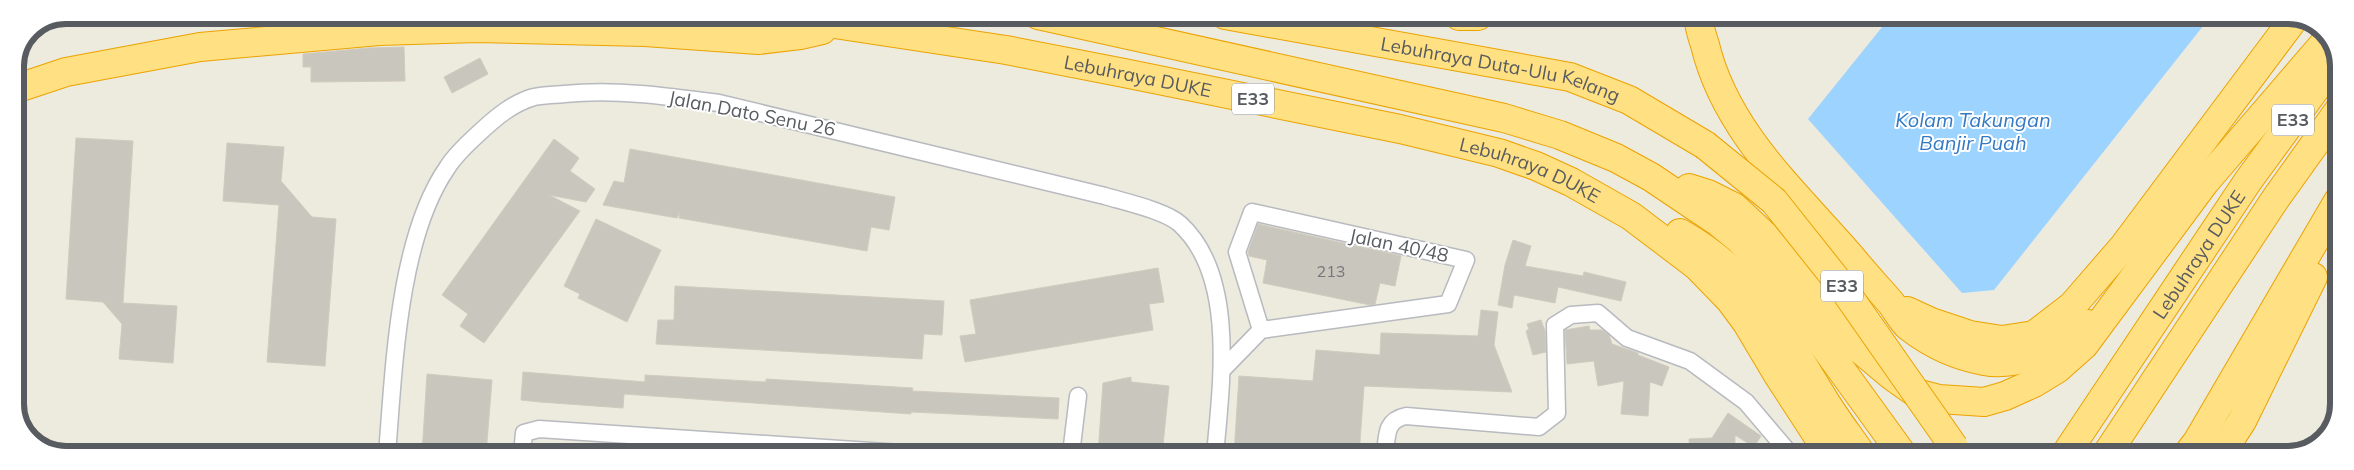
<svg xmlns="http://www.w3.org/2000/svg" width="2354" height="470" font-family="Mulish,sans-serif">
<rect width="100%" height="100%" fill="#edeade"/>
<!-- water -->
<polygon fill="#9cd3ff" points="1891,16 2211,16 1994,290 1962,293 1808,119"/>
<!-- building -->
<g fill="#c9c6be" stroke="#d1cbbd">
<polygon points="404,47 405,81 311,82 311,67 303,67 303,54 369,48"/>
<polygon points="480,58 488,74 452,93 444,77"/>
<polygon points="76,138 133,141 123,303 177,306 173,363 119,359 122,324 103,302 66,299"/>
<polygon points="554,139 579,158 570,171 595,189 586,202 549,195 580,211 484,343 460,326 468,314 442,295"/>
<polygon points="227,143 284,147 281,181 312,217 336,219 325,366 267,362 279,205 223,201"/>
<polygon points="630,149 895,197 889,230 871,227 867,251 679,218 680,211 677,218 603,205 614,181 624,183"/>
<polygon points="596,219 661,250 627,322 578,298 580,294 564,286"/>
<polygon points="1258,224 1401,256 1395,286 1380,283 1375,304 1370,305 1263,283 1267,260 1249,256 1248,252"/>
<polygon points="1513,240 1531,246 1525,266 1583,276 1584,272 1626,282 1621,301 1558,287 1555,303 1514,295 1512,308 1498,305 1505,265"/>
<polygon points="1158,268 1164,302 1149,304 1153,330 965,362 960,336 976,334 970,300"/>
<polygon points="675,286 944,301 942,335 924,334 922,359 656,344 658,320 674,320"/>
<polygon points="1481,310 1498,312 1494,345 1512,392 1364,386 1359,455 1234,455 1239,376 1313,381 1316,350 1380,355 1381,333 1478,336"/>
<polygon points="1541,320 1545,331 1546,352 1533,355 1526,331 1529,329 1527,324"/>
<polygon points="1589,326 1590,330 1602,330 1609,335 1612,344 1638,353 1638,355 1669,367 1662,386 1650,382 1648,416 1621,414 1624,381 1598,386 1594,361 1567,364 1565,330"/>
<polygon points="523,372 645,382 645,375 766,382 766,379 913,388 912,391 1059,398 1058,419 911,412 911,414 624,394 623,408 540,402 521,400"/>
<polygon points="427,374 492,380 486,454 422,454"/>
<polygon points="1131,377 1131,382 1169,386 1162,455 1098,454 1103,383"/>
<polygon points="1728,413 1761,436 1754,447 1735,435 1735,455 1690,455 1689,439 1712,438"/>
</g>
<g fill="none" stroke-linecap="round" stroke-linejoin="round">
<!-- minor casing -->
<g stroke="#b7babf" stroke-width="19">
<g id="minor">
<polyline points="1222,370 1261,330 1448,304 1466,260 1252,212 1237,252 1261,330"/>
<path d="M387,454C394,369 398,239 447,168C455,155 467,144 478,134C494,119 512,103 534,97C544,95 555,95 564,94C616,89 667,96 719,103L1105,196C1125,202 1166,211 1180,224C1237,276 1221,386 1215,455"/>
<polyline points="522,454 524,433 539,429 916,454"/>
<polyline points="655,454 657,437"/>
<polyline points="1071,454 1078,396"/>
<path d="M1385,455C1387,436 1385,420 1406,416L1539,427L1557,413L1555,325L1571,315L1598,313L1627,338L1690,361L1746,402L1791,455"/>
</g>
</g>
<!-- motorway casing -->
<g stroke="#eba300" stroke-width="30">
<g id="motorway">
<path id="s1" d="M775,15L1006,50L1124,73L1400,129L1499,153L1536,166L1571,182L1631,216L1697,266L1730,300L1747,323L1778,375L1830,455"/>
<polyline points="1038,15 1504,118 1560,135 1616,158 1651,177 1718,222 1740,240 1774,277 1903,455"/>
<path id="s2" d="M1225,15L1570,77L1629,100L1705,145"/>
<polyline points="1459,16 1478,16"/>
<path d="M1698,16C1699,26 1702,36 1705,45C1726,132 1795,192 1851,257C1864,273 1878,288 1891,303C1897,311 1902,321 1909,327C1931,344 1956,356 1984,361C2022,368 2059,345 2088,324"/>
<polyline points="15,89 66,72 200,47 379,31 477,28 645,32 758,40 800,35 822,30"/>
<polyline points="1689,188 1708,194 1734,207 1765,236 1861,350 1892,376 1916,393 1939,399 1984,402 2005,396 2034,383 2057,369 2084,345 2205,182 2328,39"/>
<path d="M1680,233C1755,276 1779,327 1823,398C1835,418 1849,436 1862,455"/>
<polyline points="1907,311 1931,322 1970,335 2002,340 2034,335 2072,306 2124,246 2296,16"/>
<path id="s3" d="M2065,455L2248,181L2338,58"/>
<polyline points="2106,455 2276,198 2339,110"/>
<polyline points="2187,455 2197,442 2338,201"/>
<polyline points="2220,455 2242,421 2313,277"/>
</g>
</g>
<!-- minor -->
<use href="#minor" stroke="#fff" stroke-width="16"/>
<!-- motorway -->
<use href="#motorway" stroke="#ffe083" stroke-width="28"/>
<!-- motorway-bridge casing -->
<g stroke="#eba300" stroke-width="30" stroke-linecap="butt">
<polyline id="motorway-bridge" points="1705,145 1774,201 1840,284 1954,447"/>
</g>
<!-- motorway-bridge -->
<use href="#motorway-bridge" stroke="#ffe083" stroke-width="28"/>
</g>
<g text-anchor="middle" stroke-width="4" stroke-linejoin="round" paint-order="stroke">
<!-- number labels -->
<g font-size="16" fill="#747678">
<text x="1331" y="277">213</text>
</g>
<!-- shield labels -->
<g fill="#fff" stroke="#8a8d90" stroke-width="1">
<rect x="1232" y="83.5" width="42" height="31" rx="4"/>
<rect x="2272" y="104.5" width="42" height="31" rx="4"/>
<rect x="1821" y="270.5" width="42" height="31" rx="4"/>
</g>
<g font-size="18" font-weight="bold" fill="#585c61">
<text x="1253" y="105">E33</text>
<text x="2293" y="126">E33</text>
<text x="1842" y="292">E33</text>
</g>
<!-- street labels -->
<g font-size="19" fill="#585c61" stroke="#fff">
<text dy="7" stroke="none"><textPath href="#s2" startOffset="281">Lebuhraya Duta-Ulu Kelang</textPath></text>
<text dy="7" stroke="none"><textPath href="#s1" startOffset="368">Lebuhraya DUKE</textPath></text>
<text transform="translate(752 113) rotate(11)" y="7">Jalan Dato Senu 26</text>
<text dy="7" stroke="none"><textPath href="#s1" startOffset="772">Lebuhraya DUKE</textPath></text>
<text transform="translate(1399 245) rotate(12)" y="7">Jalan 40/48</text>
<text dy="7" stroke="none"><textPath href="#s3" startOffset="241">Lebuhraya DUKE</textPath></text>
</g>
<!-- water labels -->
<g font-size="20" font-style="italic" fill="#3479c2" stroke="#fff">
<text x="1973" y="127">Kolam Takungan<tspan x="1973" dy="23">Banjir Puah</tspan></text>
</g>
</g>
<!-- crop -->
<path d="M0 0H2354V470H0ZM66 24H2288A42 42 0 0 1 2330 66V404A42 42 0 0 1 2288 446H66A42 42 0 0 1 24 404V66A42 42 0 0 1 66 24Z" fill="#fff" fill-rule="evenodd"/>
<path fill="none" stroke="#585c61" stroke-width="6" d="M66 24H2288A42 42 0 0 1 2330 66V404A42 42 0 0 1 2288 446H66A42 42 0 0 1 24 404V66A42 42 0 0 1 66 24Z"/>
</svg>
